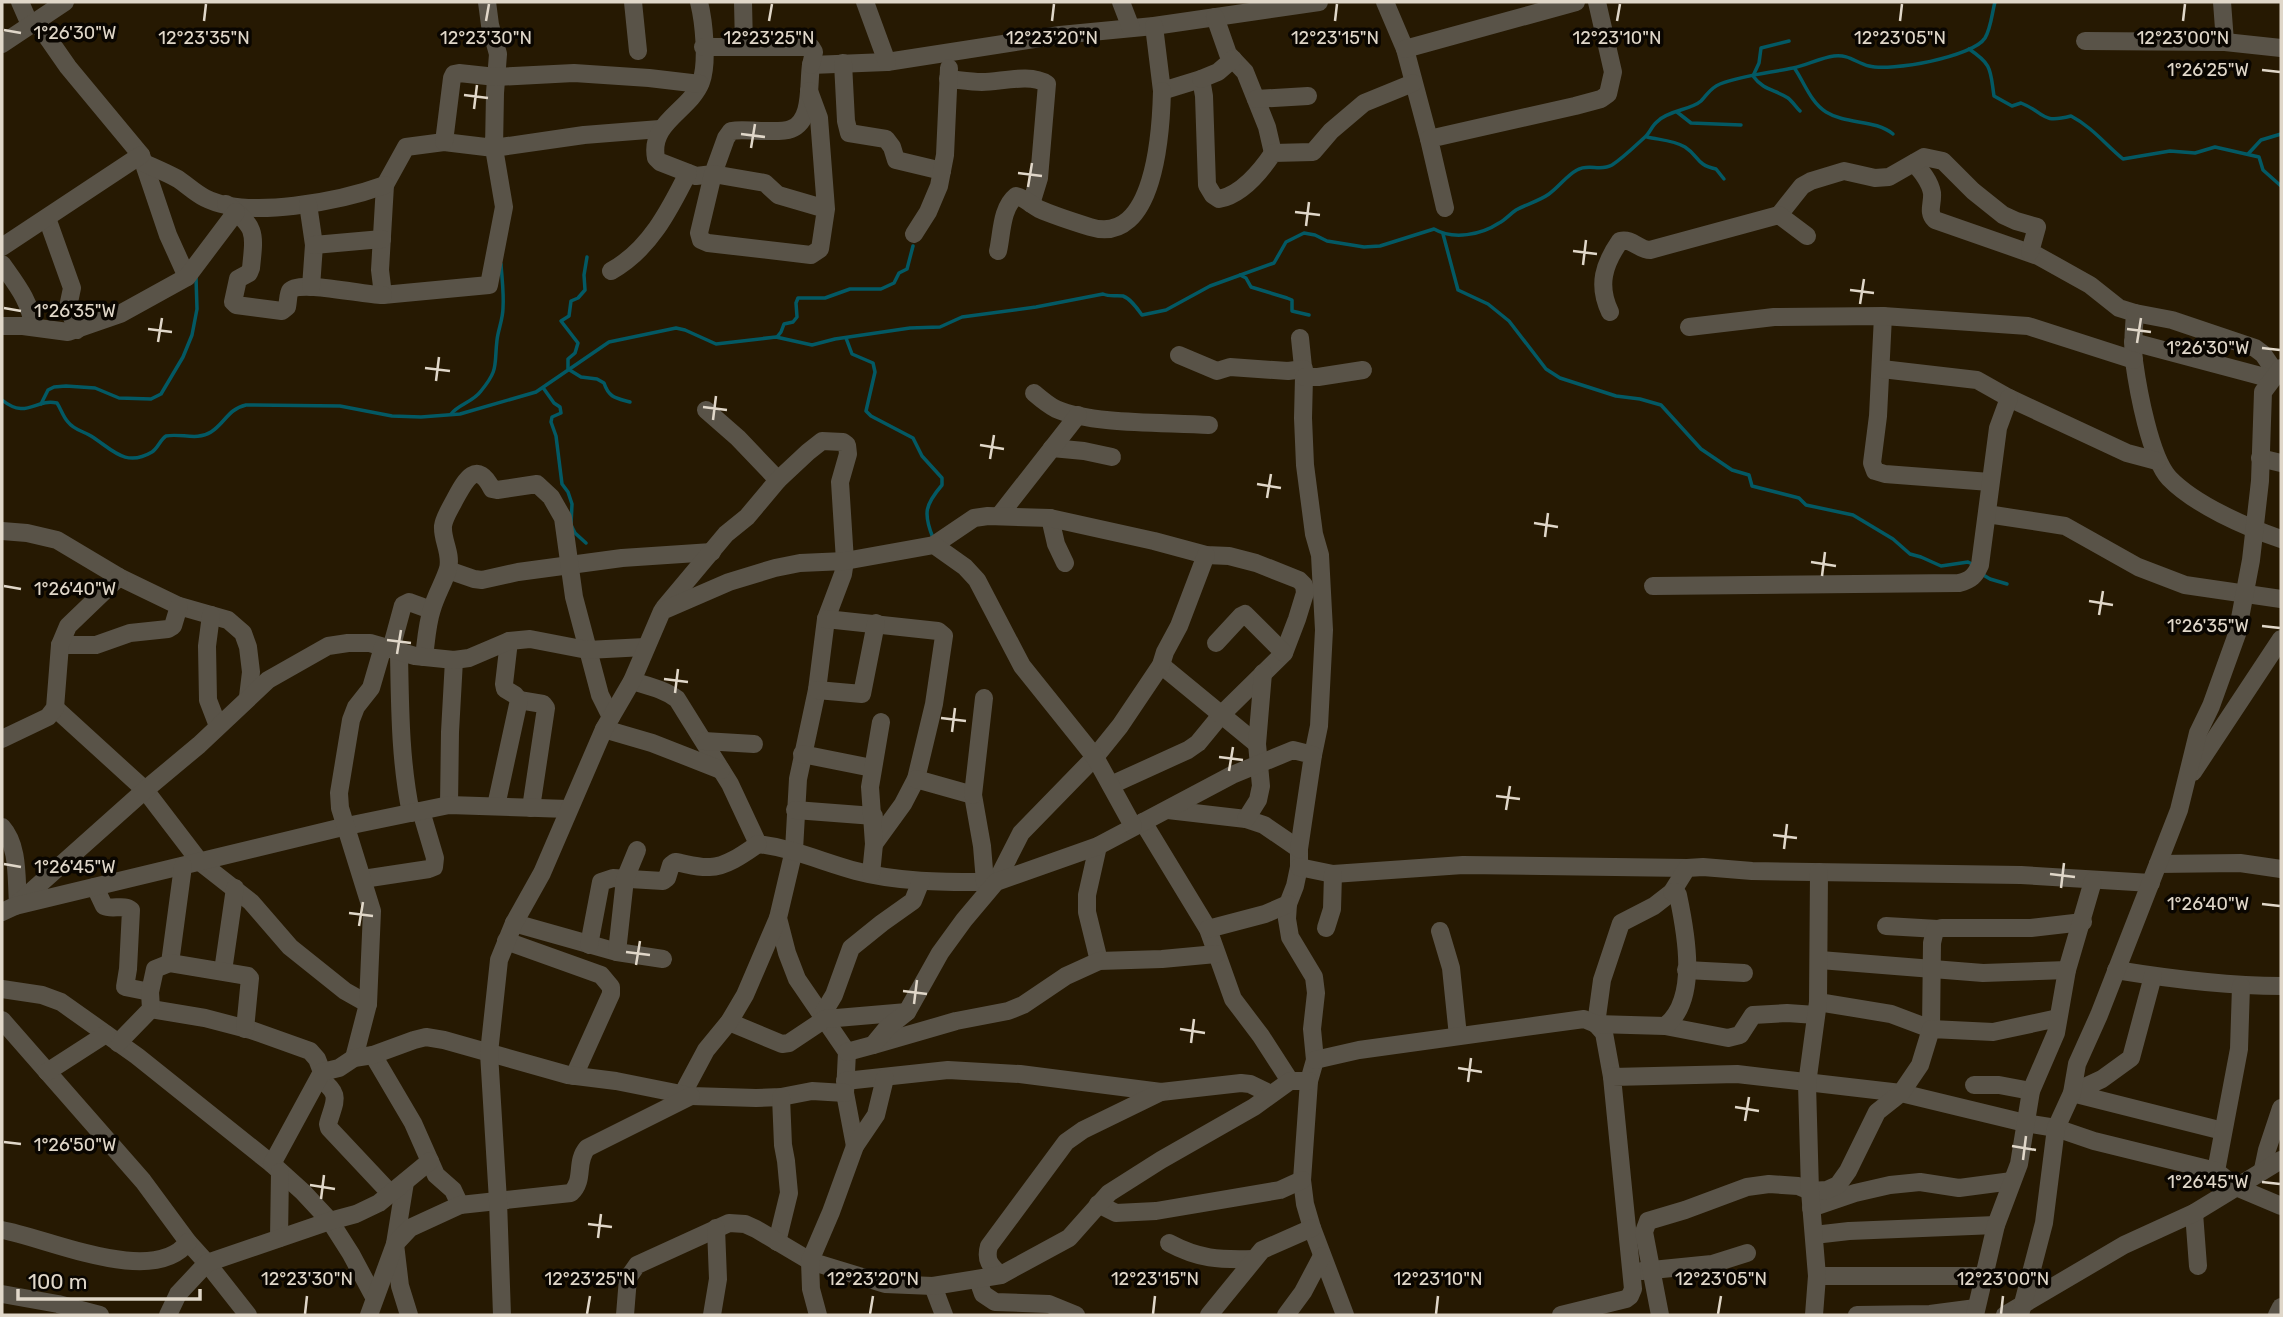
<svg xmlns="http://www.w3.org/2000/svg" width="2283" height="1317" font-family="Rubik,sans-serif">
<rect width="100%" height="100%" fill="#261902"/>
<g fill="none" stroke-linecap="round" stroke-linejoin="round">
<!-- stream -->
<g stroke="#035964" stroke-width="3.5">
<path d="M1789,41L1761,48L1759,63L1753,76C1764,91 1774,89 1788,98C1792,101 1796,107 1800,111"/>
<path d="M1969,49C1993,65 1990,70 1994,96L2012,106L2021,103C2046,113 2040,124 2071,116C2092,127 2105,144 2123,159L2170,151L2195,153L2215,147L2259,157L2263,170L2281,186"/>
<path d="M1795,69C1804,82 1811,103 1826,112C1847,125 1875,119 1893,134"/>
<polyline points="1677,112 1691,123 1741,125"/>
<path d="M1647,137C1660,140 1673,140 1685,147C1699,156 1696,165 1716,169L1724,179"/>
<polyline points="2248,154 2261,140 2281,134"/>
<polyline points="1443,234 1458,290 1488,304 1509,321 1546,369 1560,378 1616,396 1640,399 1661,405 1701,449 1732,470 1749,475 1752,486 1799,498 1806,505 1853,515 1893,539 1910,554 1921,557 1941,566 1968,562 1974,565"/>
<path d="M587,257L584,275L585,290L578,298L571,301L569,316L561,321L578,343L575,353L568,359V369L581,377L597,379L604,383C609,398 616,398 630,402"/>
<polyline points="1240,275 1246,278 1251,287 1287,298 1292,300 1292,311 1309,315"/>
<polyline points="777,337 781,332 784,324 793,322 797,317 796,303 798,298 825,298 850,289 881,289 894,283 899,273 907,269 913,246"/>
<path d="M846,338L852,354L873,363L875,372L866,411L871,416L913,438L922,456L942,478V485C925,505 923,513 933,538"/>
<polyline points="544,389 554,403 560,407 561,413 552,417 551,422 556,436 562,484 568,492 572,504 571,525 575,533 586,543"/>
<path d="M2,400C27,420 35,398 57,403C61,409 63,417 68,422C74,430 83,431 91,436C112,449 125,468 152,452C158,448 160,440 166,436C181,433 197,441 211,432C225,423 228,409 246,405L340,406L392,416L421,417L460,414L536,392L609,342L676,328L685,330L716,344L776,337L812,345L835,339L910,328L940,327L962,317L1036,307L1103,294C1110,297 1116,295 1123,296C1131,299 1137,308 1142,315L1166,310L1210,286L1274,263L1286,242L1304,233L1315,235L1327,241L1364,247L1380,246L1434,229C1453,240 1481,235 1499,223C1505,220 1510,214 1516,210C1527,204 1539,201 1549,194C1560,186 1566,176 1577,170C1589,163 1600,172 1612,165C1623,158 1635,146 1645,137C1650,133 1652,125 1658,121C1669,110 1691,110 1701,101C1708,94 1710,88 1720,84C1744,75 1769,73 1793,68C1807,65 1820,58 1834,56C1849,54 1856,63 1869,66C1890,72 1973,57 1985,38C1991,28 1992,13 1995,2"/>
<polyline points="41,404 48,390 54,387 66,386 95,388 119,398 151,399 161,394 183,357 192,335 197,309 196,277"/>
<path d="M451,414C459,404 473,402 481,391C499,369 494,366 497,340C498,330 503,319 503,308C504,294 502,279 501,264"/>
<polyline points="1980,573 1990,579 2007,584"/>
</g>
<!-- minor -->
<g stroke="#595348" stroke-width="18">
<polyline points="20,2 27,18"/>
<polyline points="487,2 490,25 498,54 495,93 494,148 504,207 489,285 383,295 380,270 385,185 406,147 444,142 494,148 584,135 660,129"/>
<polyline points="633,2 638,51"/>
<path d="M699,2C704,22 708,63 701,82C690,111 649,122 656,158L660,162L696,176L713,174L726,138L731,131C741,129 753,131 763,131C772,131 783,132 791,129C813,121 808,84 811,65L887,62L1060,35L1154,26L1319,2"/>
<polyline points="743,2 744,46"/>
<polyline points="865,2 887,62"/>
<polyline points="1121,2 1131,28"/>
<polyline points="1385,2 1405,49 1429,139"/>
<polyline points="1215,17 1228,54 1245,72 1267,127 1273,153"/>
<polyline points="36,21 68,67 141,155 168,235 187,277"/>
<path d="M1154,26L1162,91L1201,79L1204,96L1207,185L1213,195L1219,199C1241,195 1261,171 1273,153L1313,152L1331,131L1364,103L1413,83"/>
<polyline points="2085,41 2225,42 2222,2"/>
<polyline points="2225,42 2281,48"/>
<polyline points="2,44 65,2"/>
<polyline points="703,47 811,47 814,52 811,65"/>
<polyline points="1405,49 1576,2"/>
<polyline points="843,63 846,121 849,133 886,139 892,147 896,160 942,171"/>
<path d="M948,79C959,80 971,82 982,82C1001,82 1030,73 1047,84L1039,178L1031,204"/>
<polyline points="1201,79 1218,72 1233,59"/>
<polyline points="809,91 819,118 826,209 820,249 811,255 708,243 701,240 699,233 713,174 765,183 778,195 826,209"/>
<polyline points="1256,99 1308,96"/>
<polyline points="444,142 452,78 454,74 459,73 496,77 574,73 649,78 700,84"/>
<path d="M144,163C155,168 167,173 178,179C187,185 195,193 205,198C248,220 341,201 385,185"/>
<path d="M1914,163C1921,171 1930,181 1932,193C1933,204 1927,212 1935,220L2038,256L2090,285L2119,308L2135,313C2134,329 2132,345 2134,361C2138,390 2150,457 2169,478C2195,505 2246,527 2281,539"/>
<path d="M226,204C256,227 255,231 251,268L249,273L238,279L233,302L236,305L282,311L287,307C288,303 288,294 290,291C298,279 367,296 383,295"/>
<polyline points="308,204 314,245 311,287"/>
<polyline points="1445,208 1429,139 1575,106 1601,99 1608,94 1613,72 1597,2"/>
<polyline points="1779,215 1802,186 1811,181 1844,171 1875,178 1889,177 1924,157 1943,161 1973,191 2003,215 2016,221 2037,227 2030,252"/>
<polyline points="47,218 72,288 68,307 77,330"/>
<polyline points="914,234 928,212 939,186 945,155 949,68"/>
<polyline points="314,245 382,239"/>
<polyline points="2,247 141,155"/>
<path d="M998,251C1002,234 1001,208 1016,196C1026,198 1031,205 1039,209C1055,216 1074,222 1090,227C1155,247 1161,131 1162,91"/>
<path d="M2,264C16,284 31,302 33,327"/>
<path d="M611,271C649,250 669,211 688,173"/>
<path d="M1610,312C1597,285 1604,264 1620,241C1632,238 1639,250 1650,250L1779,215L1807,236"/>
<polyline points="2135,313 2172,320 2255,348 2263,354 2276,373"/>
<polyline points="1883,316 1878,416 1872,463 1875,471 1885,474 1990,482"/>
<polyline points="2,326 23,326 68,332 120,314 187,277 236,212"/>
<polyline points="1689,327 1774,317 1883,316 2028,326 2134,360"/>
<polyline points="1300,338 1304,377 1303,418 1305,465 1314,534 1320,555 1324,630 1319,726 1313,755"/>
<polyline points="2133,342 2272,379"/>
<polyline points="1179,355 1217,371 1230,367 1288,371 1304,369"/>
<polyline points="1882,369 1977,380 2009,398 2127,453 2157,461"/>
<polyline points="1304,377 1318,377 1363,370"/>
<path d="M1034,393C1041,399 1048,405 1056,409C1093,425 1167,422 1209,425"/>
<polyline points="706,410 738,438 778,480"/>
<polyline points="1052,448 1084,451 1112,457"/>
<polyline points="2260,458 2281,463"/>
<polyline points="1987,514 2065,526 2138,567 2185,585 2281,599"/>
<polyline points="999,516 1078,415"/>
<polyline points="1050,518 1056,544 1065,563"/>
<polyline points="2,531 27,533 57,540 119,577 179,606 228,620 243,633 248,647 251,672 248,697"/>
<polyline points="934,545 974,518 988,516 1050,518 1154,541 1206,555 1229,556 1256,563 1299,580 1304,585 1305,593 1297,619 1284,653 1221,715 1198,743 1188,750 1111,785"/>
<polyline points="448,570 474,579 482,580 518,572 622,558 712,552"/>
<path d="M1653,586L1959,583C1971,580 1975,576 1980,565L1998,428L2009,398"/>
<polyline points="664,608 726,534 747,517 778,480 808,452 822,441 843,442 847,445 848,454 840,482 845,561 843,574 826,619 817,690 798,779 794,850 778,918 787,953 797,979 847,1052 845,1093 855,1146"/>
<polyline points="211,615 207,646 208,700 218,726"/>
<polyline points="826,619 938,631 944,636 934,704 916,779 903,804 874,844"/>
<polyline points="1216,643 1241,616 1245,614 1284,653"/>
<polyline points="60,645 96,645 130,633 168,629 173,626 179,606"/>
<polyline points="391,649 403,605 409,602 431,610"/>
<path d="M399,653C400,706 400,761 411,813"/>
<path d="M424,657C426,642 427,624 432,609C436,595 444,582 448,569C452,553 442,541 443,526C444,518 450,509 454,501C464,483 476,457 492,489L497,490L537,484L551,497L563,518L574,597L600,695L611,717"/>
<polyline points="1161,665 1257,744"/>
<path d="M632,681C648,686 664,689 677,699L730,784L758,844C792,848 823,862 856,871C901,883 950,882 996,882L1021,833L1095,757L1120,726L1161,665L1165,652L1179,626L1206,555"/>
<polyline points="817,690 862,694 876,623"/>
<polyline points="519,700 543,704 546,708 531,808"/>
<polyline points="55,708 145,790 200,862 251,902 290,947 345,991 368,1004"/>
<polyline points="604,729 652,743 721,770"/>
<polyline points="2,739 48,717 55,708 60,645 68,626 119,577"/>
<polyline points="704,741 754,744"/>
<polyline points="802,754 872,768"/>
<polyline points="2193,772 2281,639"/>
<polyline points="916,779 973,795 982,846 985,882"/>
<polyline points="973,795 984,698"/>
<polyline points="449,805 450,732 454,660"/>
<polyline points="496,806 519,700 515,695 505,689 504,684 509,641"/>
<polyline points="795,810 874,816"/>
<polyline points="1168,810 1246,819 1264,825 1299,849 1299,867 1295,886 1288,904 1287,919 1290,937 1314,977 1316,993 1312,1029 1315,1060 1309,1081 1302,1180 1305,1204 1312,1228 1345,1315"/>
<polyline points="1246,819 1258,800 1261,786 1257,744 1263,673"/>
<polyline points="1143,822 1208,929 1233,999 1261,1036 1290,1081"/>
<path d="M2,827C19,846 16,878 18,903"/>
<polyline points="1098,846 1087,895 1087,912 1099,961"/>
<polyline points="2158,864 2240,863 2281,869"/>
<polyline points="1299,867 1333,874 1463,865 1687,868"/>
<polyline points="871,874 874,844 870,787 881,722"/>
<polyline points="363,879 429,869 434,867 435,858 421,811"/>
<path d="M95,887L104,906C112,910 124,904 131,910L128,969L125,987L150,992"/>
<polyline points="15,906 145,790 199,745 268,680 328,646 348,643 370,643 415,656 454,660 469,658 509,641 530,639 587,650 645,647"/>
<polyline points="2,912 15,906 347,826 449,805 568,809"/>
<polyline points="514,923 617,952 663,959"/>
<polyline points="1886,926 1938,929"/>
<polyline points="1326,928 1332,909 1333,874"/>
<polyline points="1208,929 1265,914 1288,904"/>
<polyline points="1440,931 1451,968 1458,1036"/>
<polyline points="506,941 601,975 611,987 611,994 574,1076"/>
<path d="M589,945L601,882L613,878L663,881L667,878L671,865L675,862C687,864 699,868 710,867C726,867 745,853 758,844"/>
<polyline points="617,952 625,879 637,850"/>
<polyline points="1820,960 1983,973 2067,970"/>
<polyline points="170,963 183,866"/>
<polyline points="1686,970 1744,973"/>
<path d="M2116,970C2171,979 2225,986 2281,986"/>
<polyline points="223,971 235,888"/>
<polyline points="2153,976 2131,1058 2102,1079 2072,1093 2223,1131"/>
<polyline points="2241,986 2239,1049 2216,1171 2236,1187 2281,1206"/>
<polyline points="2,989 42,995 61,1002 137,1056 272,1164 303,1192 330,1221 351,1254 374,1297"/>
<polyline points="1818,1002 1891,1014 1931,1029 1932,943 1935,930 1942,928 2031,928 2083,922"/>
<polyline points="151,1009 205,1018 251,1030 310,1051 317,1059 322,1072"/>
<polyline points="822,1015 834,995 851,948 882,923 913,901 921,881"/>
<polyline points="2,1020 143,1181 188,1242 207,1263 248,1315"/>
<polyline points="729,1022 782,1044 789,1043 825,1019 907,1012"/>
<polyline points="1596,1024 1602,980 1621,923 1654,906 1672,892 1687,868 1703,867 1752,871 2021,875 2151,883"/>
<polyline points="1596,1024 1604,1033 1612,1077"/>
<polyline points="1665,1026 1728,1038 1740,1035 1753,1015 1787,1013 1816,1015"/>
<polyline points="118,1043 151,1009 150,992 155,969 170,963 248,976 250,978 245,1029"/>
<polyline points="873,1045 956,1021 1008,1011 1023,1005 1066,976 1099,961 1162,959 1216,954"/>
<polyline points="847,1052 873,1045 887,1028 907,1012 940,953 964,920 996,882 1098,846 1232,775 1293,750 1313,755 1299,849"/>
<polyline points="373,1055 413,1123 436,1175 453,1190 460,1205"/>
<polyline points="354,1058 368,1004 372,911 340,808 339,793 351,720 356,707 371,688 383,647"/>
<path d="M1315,1060L1359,1050L1584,1019L1596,1024L1665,1026C1699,1000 1686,933 1678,895L1676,892H1672"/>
<polyline points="47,1072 106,1034"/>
<path d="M319,1078C342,1095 335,1099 328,1124L329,1128L391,1194"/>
<polyline points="845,1081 948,1070 1020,1074 1161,1092 1241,1083 1250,1084 1271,1094"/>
<polyline points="1974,1085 1999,1085 2031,1091"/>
<polyline points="683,1093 706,1050 729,1022 745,995 778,918"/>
<polyline points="272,1164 322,1072 339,1068 354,1058 373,1055 414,1040 426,1037 444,1040 568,1075 616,1081 691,1096 756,1098 781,1097 812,1091 845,1093"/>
<polyline points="2263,1169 2267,1150 2281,1108"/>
<polyline points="405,1182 395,1244 400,1286 409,1315"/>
<polyline points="1098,1204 1116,1213 1156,1211 1280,1190 1302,1180"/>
<polyline points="1811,1208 1855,1193 1890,1185 1920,1182 1959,1188 2012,1181"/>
<polyline points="2194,1213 2198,1266"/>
<path d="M2,1230C48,1238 154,1288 188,1242"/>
<polyline points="1814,1235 1849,1231 1996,1225"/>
<polyline points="279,1238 280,1172"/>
<polyline points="777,1242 789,1193 786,1161 783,1145 781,1097"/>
<path d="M1169,1243C1199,1259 1219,1260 1253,1259"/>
<polyline points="1642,1271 1712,1264 1747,1253"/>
<path d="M1001,1275C990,1266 985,1260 989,1246L1066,1142L1083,1130L1161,1092"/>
<polyline points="1817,1276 1983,1276"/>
<polyline points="978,1280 983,1294 995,1302 1049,1304 1076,1315"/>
<polyline points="933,1286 944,1315"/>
<polyline points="2,1294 58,1304 100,1315"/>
<polyline points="168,1315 178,1294 207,1263 330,1221 356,1214 379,1203 430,1161"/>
<path d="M369,1315L395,1244L410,1228L460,1205L571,1193C585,1180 575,1162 587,1148L691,1096"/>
<polyline points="502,1315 498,1201 489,1053 499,960 514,923 542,873 604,729 632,681 662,611 729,582 775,568 800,563 845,561 934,545 965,567 977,580 1022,666 1095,757 1133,826"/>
<polyline points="625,1315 628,1278 637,1265 729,1223 745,1224 756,1229 810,1261 885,1284 933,1286 1001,1275 1069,1238 1109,1193 1161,1160 1254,1107 1290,1081 1309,1081"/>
<polyline points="712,1315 718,1279 716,1228"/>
<polyline points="818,1315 811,1289 810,1261 831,1212 855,1146 876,1115 885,1078"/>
<polyline points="1209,1315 1262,1250 1312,1228"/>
<polyline points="1286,1315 1303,1292 1322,1256"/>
<polyline points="1561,1315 1626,1299 1630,1296 1633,1289 1612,1077 1737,1074 1901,1093 2025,1123 2056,1128 2094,1141 2216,1171"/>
<polyline points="1660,1315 1644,1232 1648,1221 1685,1210 1747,1187 1769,1184 1798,1186 1810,1191 1827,1190 1838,1185 1848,1171 1877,1112 1901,1093 1920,1065 1931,1029 1993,1032 2058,1018"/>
<polyline points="1814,1315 1817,1276 1810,1191 1807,1084 1818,1002 1819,872"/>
<polyline points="1857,1315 1930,1314 1976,1308"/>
<polyline points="1975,1315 1996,1225 2019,1164 2031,1091 2056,1033 2067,970 2093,881"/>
<polyline points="2005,1315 2124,1245 2194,1213 2281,1160"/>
<polyline points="2020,1315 2044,1223 2056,1128 2072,1093 2077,1064 2099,1015 2179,810 2198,733 2211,706 2237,634 2251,560 2260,481 2263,392 2281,368"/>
<polyline points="2277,1315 2281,1307"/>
</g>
</g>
<!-- ticks -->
<path fill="none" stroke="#e0d7c9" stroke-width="2.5" d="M204,21L206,4M486,21L489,4M769,21L772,4M1052,21L1054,4M1335,21L1337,4M1617,21L1620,4M1900,21L1902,4M2183,21L2185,4M4,30L21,33M2262,70L2280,72M464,95L488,98M474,109L477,85M741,134L765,137M751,148L755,124M1018,173L1042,176M1028,187L1032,163M1295,212L1320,215M1306,226L1309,202M1573,251L1597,254M1583,265L1586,240M1850,290L1874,293M1860,304L1864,279M4,308L21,311M148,329L172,332M2127,329L2151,332M158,342L162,318M2137,343L2141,318M2262,348L2280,350M425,368L450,371M436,381L439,357M703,407L727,410M713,420L716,396M980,445L1004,449M990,459L994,435M1257,484L1281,488M1267,498L1271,474M1534,523L1558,527M1545,537L1548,513M1811,562L1836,566M1822,576L1825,552M4,586L21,589M2089,601L2113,605M2099,615L2103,591M2262,626L2280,628M387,640L411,643M397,654L401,630M664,679L688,682M675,693L678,669M941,718L966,721M952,732L955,708M1219,757L1243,760M1229,771L1233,747M1496,796L1520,799M1506,810L1510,786M1773,835L1797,838M1784,849L1787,824M4,864L21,867M2050,874L2075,877M2061,888L2064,863M2262,904L2280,906M349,913L373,916M359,926L363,902M626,952L650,955M636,965L640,941M903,991L927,994M914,1004L917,980M1180,1029L1205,1033M1191,1043L1194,1019M1458,1068L1482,1072M1468,1082L1471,1058M1735,1107L1759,1111M1745,1121L1749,1097M4,1142L21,1144M2012,1146L2036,1150M2023,1160L2026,1136M2262,1182L2280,1184M310,1185L335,1189M321,1199L324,1175M588,1224L612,1227M598,1238L601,1214M305,1314L307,1296M587,1314L590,1296M870,1314L873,1296M1153,1314L1155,1296M1436,1314L1438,1296M1718,1314L1721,1296M2001,1314L2003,1296"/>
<g font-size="18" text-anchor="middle" fill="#e0d7c9" stroke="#0a0601" stroke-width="7" stroke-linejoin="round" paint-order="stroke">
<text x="75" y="39">1°26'30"W</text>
<text x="204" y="44">12°23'35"N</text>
<text x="486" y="44">12°23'30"N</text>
<text x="769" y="44">12°23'25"N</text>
<text x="1052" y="44">12°23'20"N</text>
<text x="1335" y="44">12°23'15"N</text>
<text x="1617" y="44">12°23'10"N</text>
<text x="1900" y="44">12°23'05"N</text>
<text x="2183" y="44">12°23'00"N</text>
<text x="2208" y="76">1°26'25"W</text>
<text x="75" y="317">1°26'35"W</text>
<text x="2208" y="354">1°26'30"W</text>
<text x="75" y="595">1°26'40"W</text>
<text x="2208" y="632">1°26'35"W</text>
<text x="75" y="873">1°26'45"W</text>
<text x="2208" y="910">1°26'40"W</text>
<text x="75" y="1151">1°26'50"W</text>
<text x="2208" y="1188">1°26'45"W</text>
<text x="307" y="1285">12°23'30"N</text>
<text x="590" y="1285">12°23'25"N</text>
<text x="873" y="1285">12°23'20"N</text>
<text x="1155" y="1285">12°23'15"N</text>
<text x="1438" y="1285">12°23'10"N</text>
<text x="1721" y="1285">12°23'05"N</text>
<text x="2003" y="1285">12°23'00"N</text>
</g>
<!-- border -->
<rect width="2283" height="1317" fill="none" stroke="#e0d7c9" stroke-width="7"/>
<!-- scale -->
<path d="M18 1289v10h182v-10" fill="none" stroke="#e0d7c9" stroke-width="3.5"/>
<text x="28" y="1289" font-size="21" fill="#e0d7c9" stroke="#0a0601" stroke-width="5" paint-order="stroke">100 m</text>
</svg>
